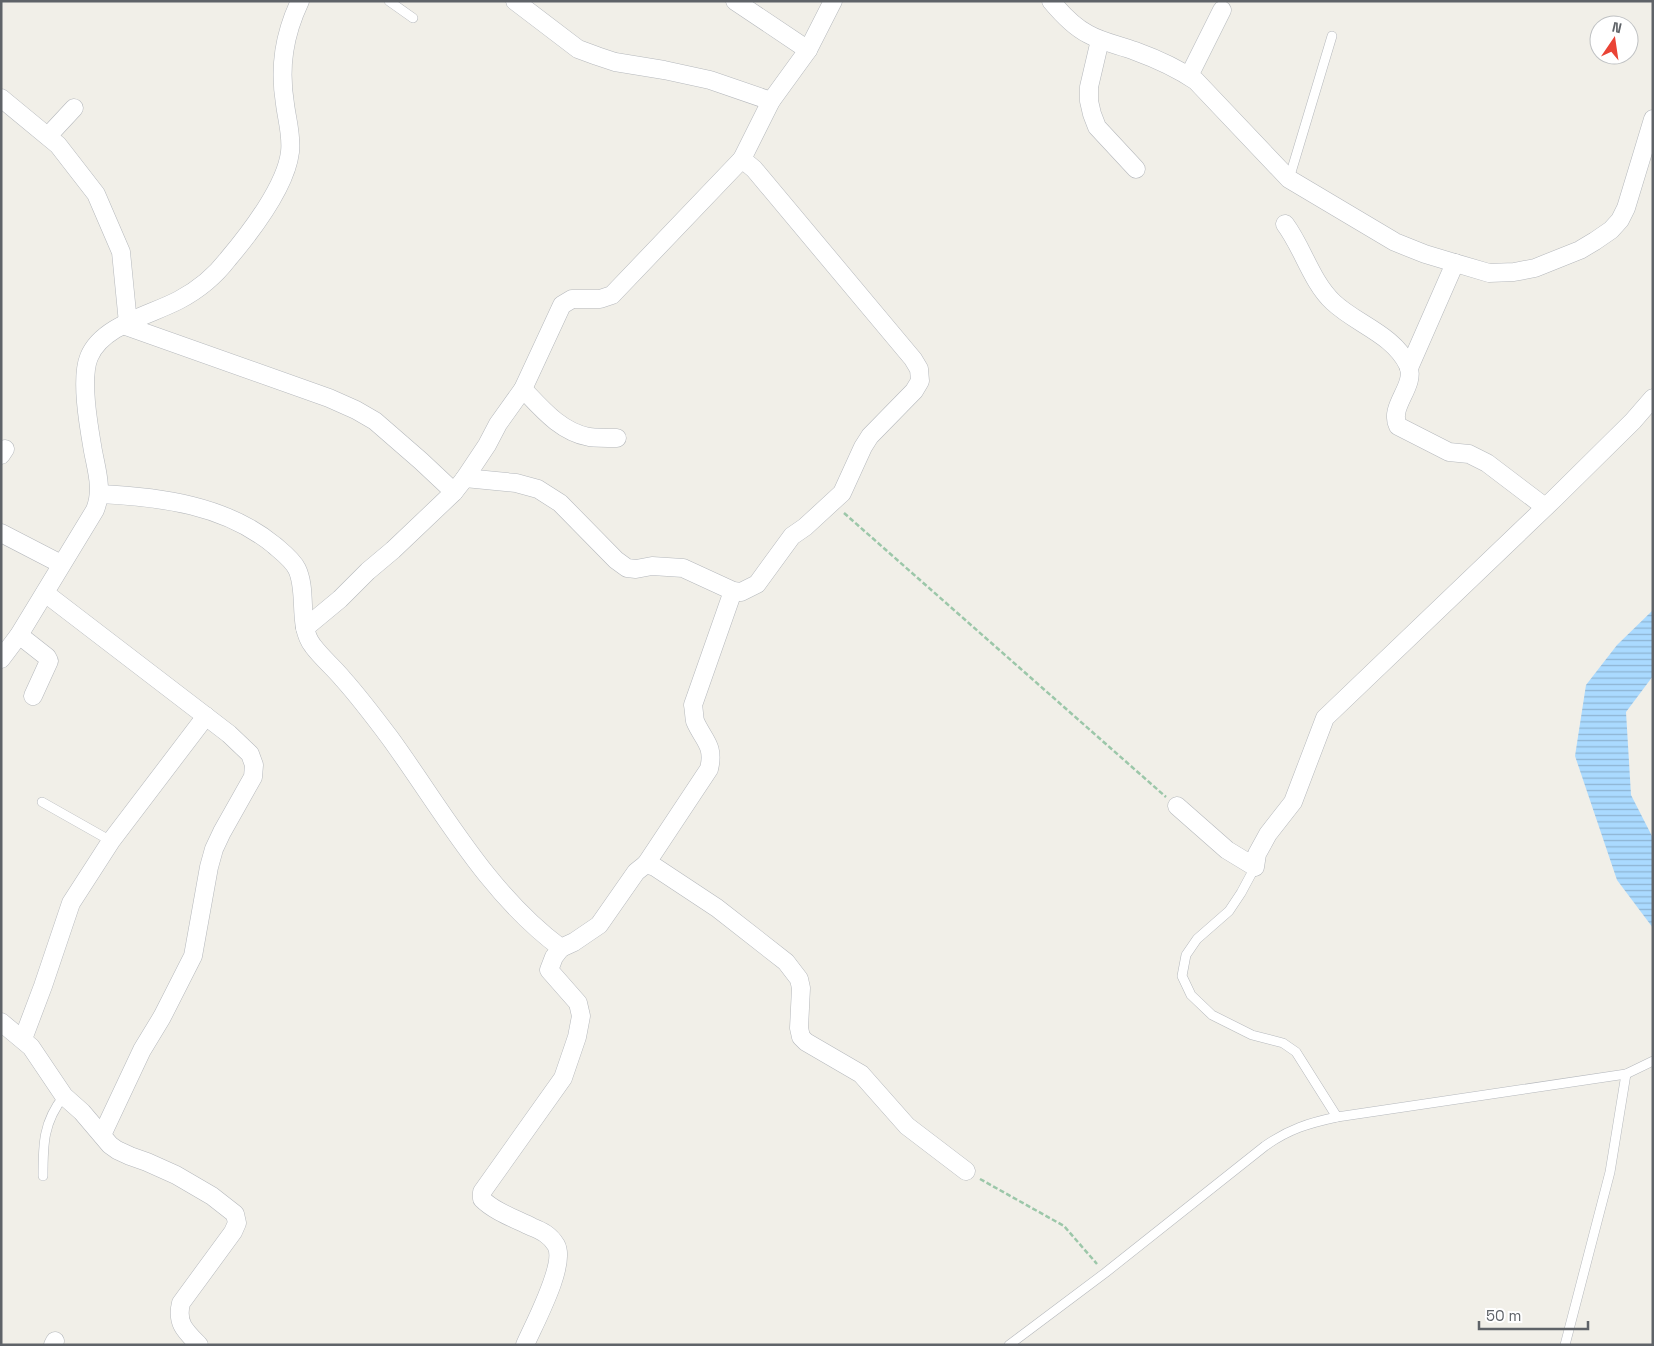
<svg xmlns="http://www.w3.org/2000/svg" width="1654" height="1346" font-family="'Space Grotesk',sans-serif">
<defs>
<pattern id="water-rules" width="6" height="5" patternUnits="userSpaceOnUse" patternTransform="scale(1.25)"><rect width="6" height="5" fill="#aadaff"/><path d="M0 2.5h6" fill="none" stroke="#8eb4d2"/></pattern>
</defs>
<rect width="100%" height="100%" fill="#f1efe8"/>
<!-- water -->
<polygon fill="url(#water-rules)" points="1653,610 1653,676 1626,712 1631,795 1653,838 1653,928 1617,880 1575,756 1586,685 1617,645"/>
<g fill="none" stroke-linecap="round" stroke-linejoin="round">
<!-- service casing -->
<g stroke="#b5b8bc" stroke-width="10">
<g id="service">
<polyline points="389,1 413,18"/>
<polyline points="1289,179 1332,36"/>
<polyline points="42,802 111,841"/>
<polyline points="1255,867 1241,893 1229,911 1197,939 1186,955 1182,976 1191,995 1212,1015 1252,1035 1283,1043 1296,1052 1337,1117"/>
<path d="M43,1176C43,1145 43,1122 64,1096"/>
<path d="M1009,1345L1105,1273L1265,1146C1289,1129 1309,1123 1337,1117L1626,1074L1653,1061"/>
<polyline points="1565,1345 1610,1172 1626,1074"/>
</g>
</g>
<!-- minor casing -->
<g stroke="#b5b8bc" stroke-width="19">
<g id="minor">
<polyline points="515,1 578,49 597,56 615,62 664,70 710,80 771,101"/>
<polyline points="735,1 808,50"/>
<path d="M1051,1C1061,13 1074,27 1088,34C1102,42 1119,45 1135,51C1157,59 1177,68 1196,81L1289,179L1395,242L1425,254L1455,263L1489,273L1514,272L1535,268L1580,250L1595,241L1611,230L1620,220L1626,208L1653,119"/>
<polyline points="1100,40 1089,87 1089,101 1092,114 1097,127 1136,169"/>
<polyline points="1189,76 1222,10"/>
<polyline points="1,98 58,145 96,194 121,252 128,323"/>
<polyline points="48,136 74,108"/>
<path d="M1285,224C1303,248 1311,281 1333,302C1356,324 1393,334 1408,365C1417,386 1388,406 1398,426L1449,452L1469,454L1487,463L1545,507"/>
<polyline points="123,325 329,398 356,410 375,421 421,461 454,492"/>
<polyline points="1409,368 1455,263"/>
<path d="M523,389C542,409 561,432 589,437C598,438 608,438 617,438"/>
<polyline points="1,455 5,449"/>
<polyline points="465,478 516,483 538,489 560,503 616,560 627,568 636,569 652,566 683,568 733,591 741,592 757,584 792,536 805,527 842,493 863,447 870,436 914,391 920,381 919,369 913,359 754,169 742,159 771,101 808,50 833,1"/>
<path d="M100,494C161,497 225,505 274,545C282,552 292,559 297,569C308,592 297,626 313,646C322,658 334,668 343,679C360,698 375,718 390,738C443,811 487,893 561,948L574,942L599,925L636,872L646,864L655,867L717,908L786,962L799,979L801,988L799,1028L801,1037L806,1042L861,1074L907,1126L966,1171"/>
<polyline points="1,533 61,564"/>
<polyline points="45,593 229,734 250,754 254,765 253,777 222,832 214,849 209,867 193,956 162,1017 142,1050 102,1135"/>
<polyline points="305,628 340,599 368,571 393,550 454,492 465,478 487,445 498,424 523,389 562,305 572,299 600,299 612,295 742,159"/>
<polyline points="19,635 47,657 49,661 33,696"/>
<path d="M1,659L19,635L95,510C103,490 97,472 93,451C89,428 80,379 89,357C102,325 151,315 179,300C198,290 215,276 228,259C250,233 286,186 290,152C292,136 287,120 285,104C279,67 284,35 300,1"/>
<polyline points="1177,806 1227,850 1255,867 1257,854 1268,834 1293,802 1325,718 1555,498 1633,421 1653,398"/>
<path d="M646,864L709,769C715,745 703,740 695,721C694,716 694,710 693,705L733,591"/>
<path d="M1,1022L31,1047L64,1096L82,1112L110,1145L117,1150L130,1156L147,1162L176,1175L212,1196L235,1214L237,1223L233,1232L181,1303C176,1323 185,1331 199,1345"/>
<polyline points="23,1039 43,986 71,903 111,841 206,716"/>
<polyline points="53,1345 55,1341"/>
<path d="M525,1345C534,1324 567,1264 556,1245C550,1235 542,1231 532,1227C516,1219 495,1212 482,1199V1192L563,1078L577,1037L581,1016L578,1003L549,970L554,957L561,948"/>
</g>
</g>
<!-- path -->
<g stroke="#9cc7a9" stroke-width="2.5" stroke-dasharray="5 2.5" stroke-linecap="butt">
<polyline points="844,513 1166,797"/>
<polyline points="980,1179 1064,1226 1097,1264"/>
</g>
<!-- service -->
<use href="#service" stroke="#fff" stroke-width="9"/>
<!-- minor -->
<use href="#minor" stroke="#fff" stroke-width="18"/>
</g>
<!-- border -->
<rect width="1654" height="1346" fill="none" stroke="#5f6368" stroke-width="5"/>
<!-- north arrow -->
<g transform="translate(1614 40) rotate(13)"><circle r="24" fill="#ffffff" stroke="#bfc1c3"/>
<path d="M0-4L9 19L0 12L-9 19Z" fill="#ea4335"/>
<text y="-8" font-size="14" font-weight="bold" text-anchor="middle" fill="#5f6368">N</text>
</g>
<!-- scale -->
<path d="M1479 1321v8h109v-8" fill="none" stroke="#5f6368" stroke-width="2.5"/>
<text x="1486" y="1321" font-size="15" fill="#5f6368" stroke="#ffffff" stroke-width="4" paint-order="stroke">50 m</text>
</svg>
